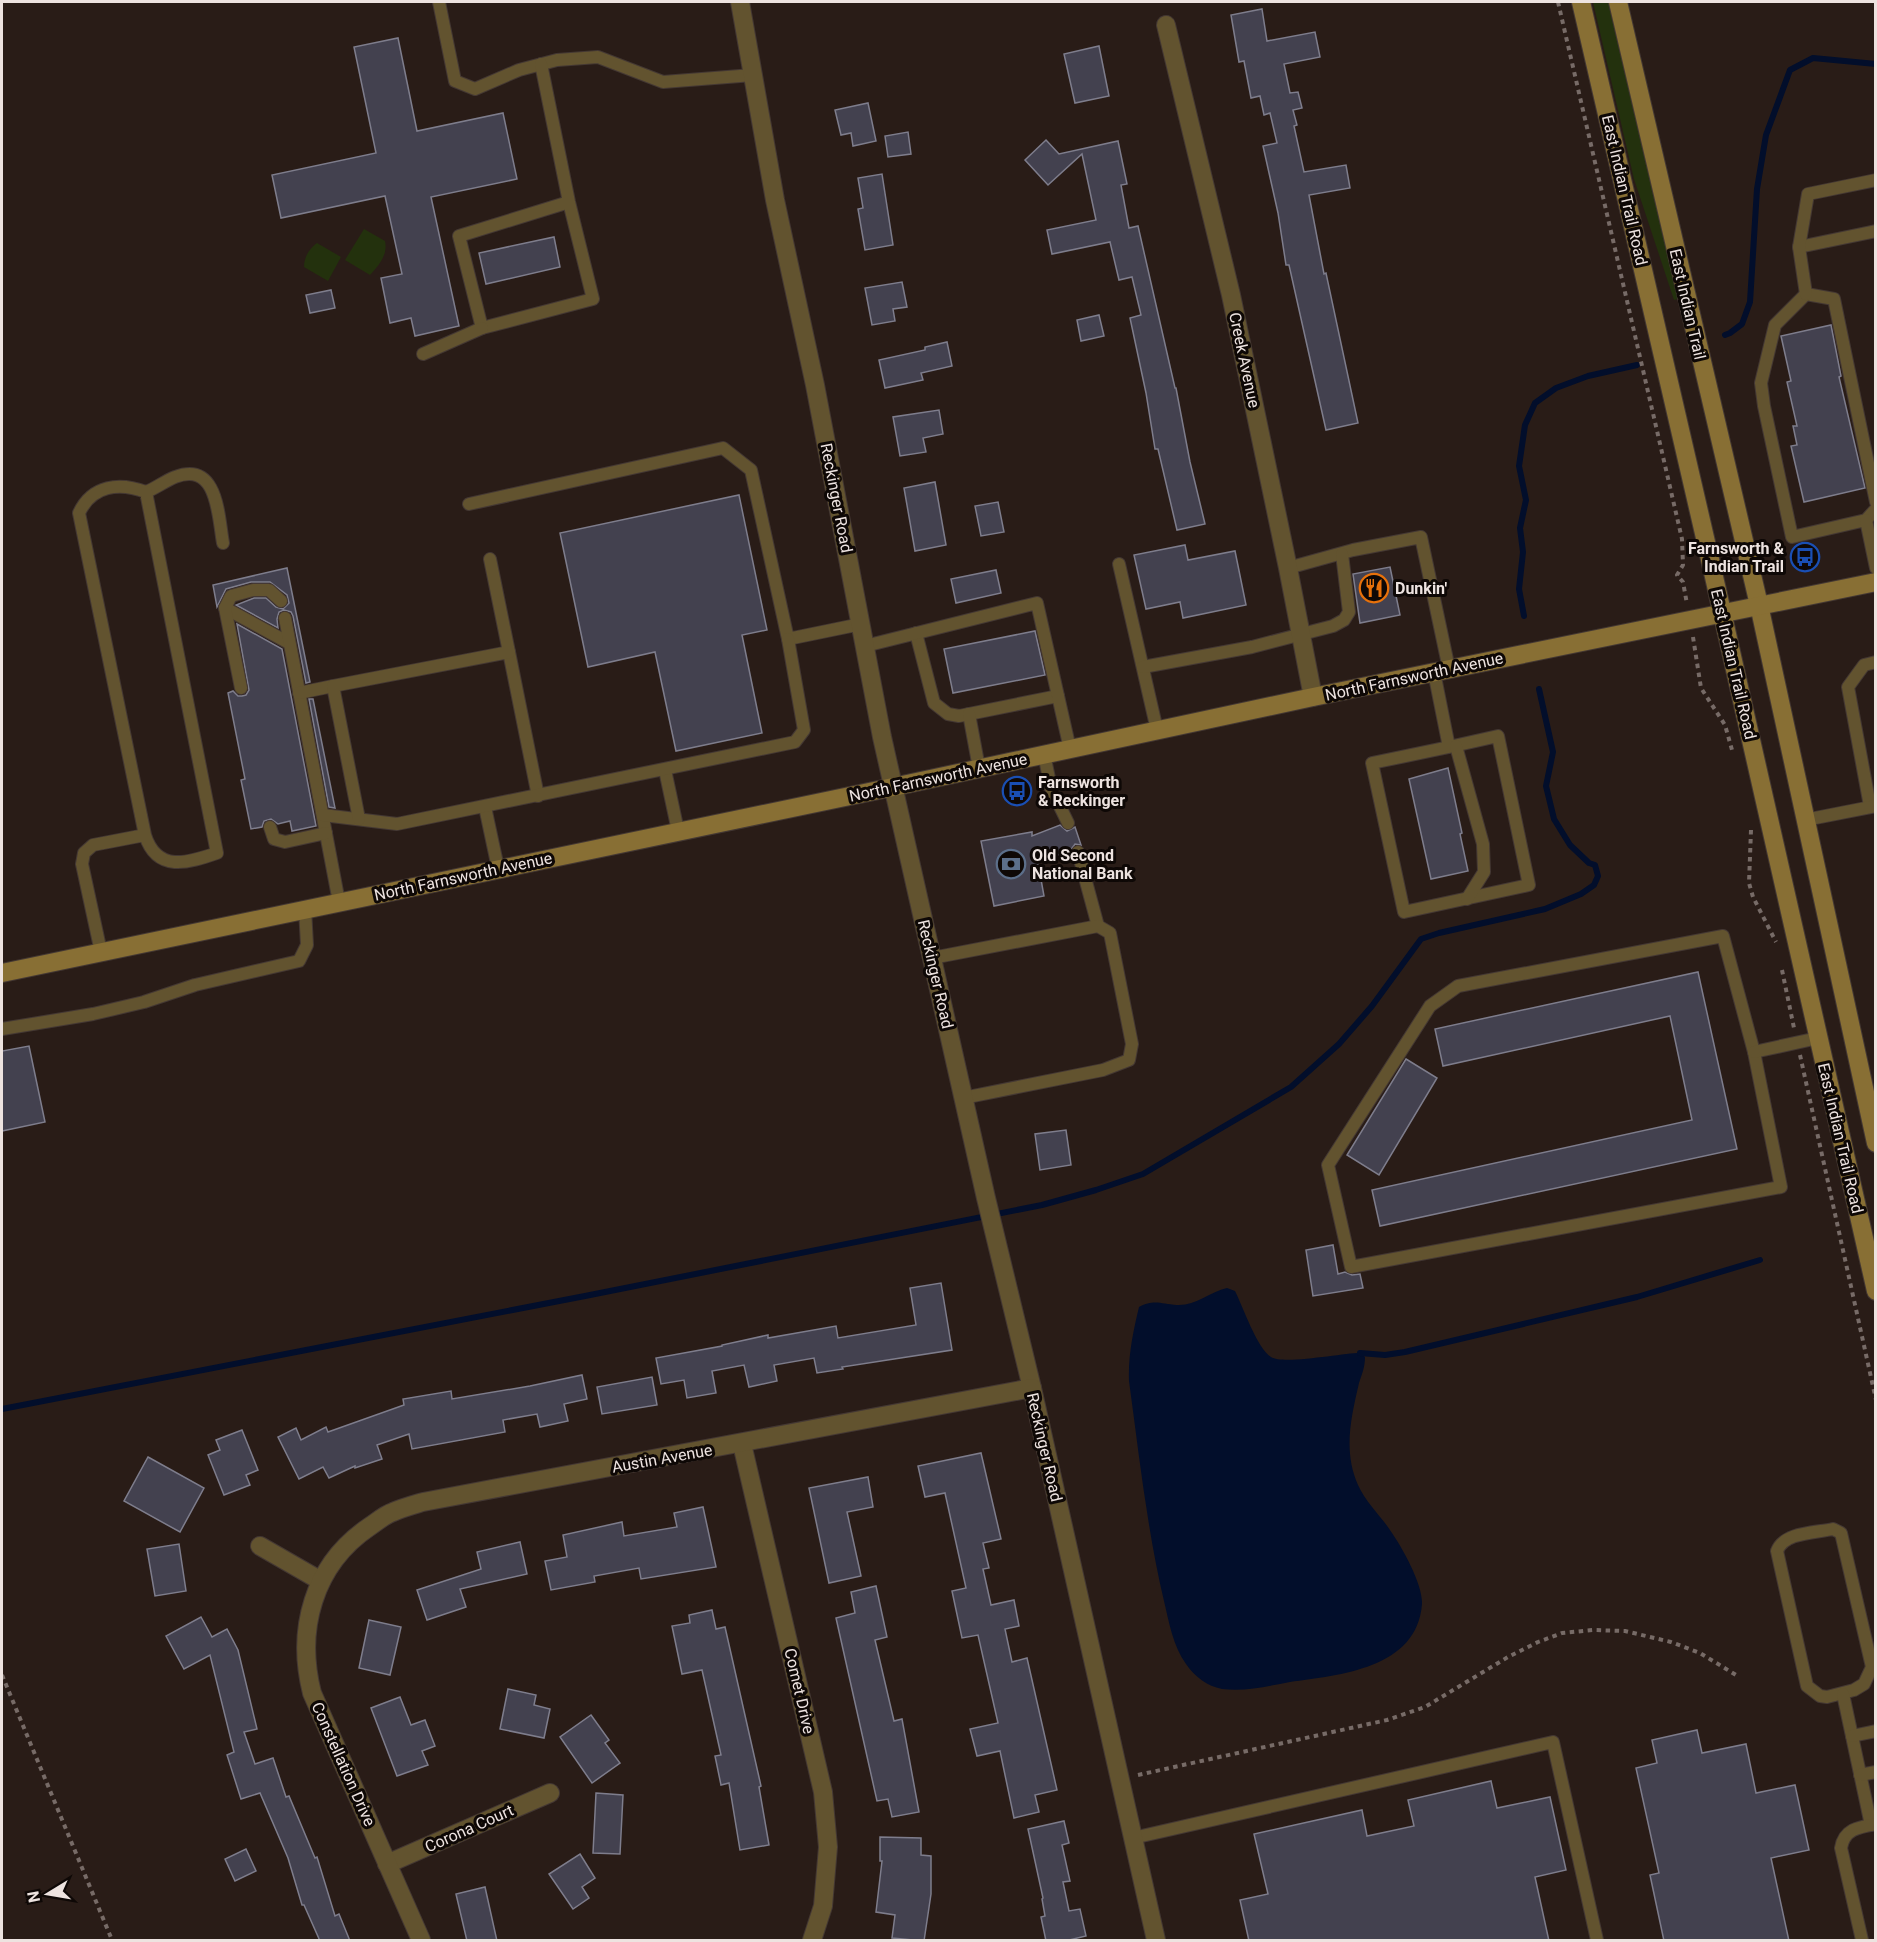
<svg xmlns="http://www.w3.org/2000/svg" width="1877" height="1942" font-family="Roboto,sans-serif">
<rect width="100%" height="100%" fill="#291c17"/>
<!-- green -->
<g fill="#23310d">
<polygon points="1593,2 1608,2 1678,299 1674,300 1634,179"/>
<path d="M364,229L385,241C388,255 379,265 370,275L345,260Z"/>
<path d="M317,243L341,257L328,281L304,267C304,257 309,249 317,243Z"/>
</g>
<!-- water -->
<path fill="#020e2b" d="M1227,1288L1235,1291C1243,1307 1257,1348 1271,1357C1284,1365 1342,1353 1360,1353L1365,1357C1365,1367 1362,1374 1359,1383C1351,1418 1343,1451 1358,1485C1366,1503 1382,1517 1392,1533C1403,1549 1423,1585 1422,1604C1417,1669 1339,1675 1290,1682C1268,1686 1245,1692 1222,1689C1207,1686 1195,1677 1186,1664C1173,1646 1169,1622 1164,1601C1147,1529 1139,1454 1129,1381C1128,1356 1133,1332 1139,1307C1154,1299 1161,1304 1177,1305C1195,1306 1210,1292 1227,1288Z"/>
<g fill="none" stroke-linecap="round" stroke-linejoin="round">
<!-- stream -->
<g stroke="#020e2b" stroke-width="6">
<polyline points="1725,335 1730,333 1742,324 1750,302 1757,189 1766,135 1790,70 1813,58 1876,64"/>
<polyline points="1524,616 1519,589 1523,552 1520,528 1526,500 1519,466 1525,425 1535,403 1556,388 1588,376 1637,365"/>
<polyline points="1360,1353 1385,1355 1405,1352 1637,1297 1760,1260"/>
<polyline points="2,1409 585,1296 1042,1205 1096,1190 1143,1174 1291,1087 1339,1044 1372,1006 1421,939 1439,933 1545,909 1581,894 1594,885 1598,876 1595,865 1589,863 1570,845 1554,819 1546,786 1553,752 1539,689"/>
</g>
</g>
<!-- building -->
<g fill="#43414f" stroke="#7e7d8c" stroke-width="1.5">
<polygon points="1262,9 1267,41 1315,32 1320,57 1284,64 1290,93 1298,92 1302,108 1293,110 1297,125 1294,126 1304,172 1346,165 1350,188 1309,195 1324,274 1326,273 1358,423 1326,430 1289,265 1286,265 1278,213 1263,146 1277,143 1270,113 1264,115 1260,96 1251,98 1244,61 1239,62 1231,15"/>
<polygon points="398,38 417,131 503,113 517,179 431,197 459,326 415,336 411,318 390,323 381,278 402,274 385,196 281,218 272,175 376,153 354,47"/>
<polygon points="1099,46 1109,96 1075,103 1064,54"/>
<polygon points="868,103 876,141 853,146 851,133 841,135 835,110"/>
<polygon points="908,132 911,154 888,157 885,136"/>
<polygon points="1046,140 1059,154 1118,141 1127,184 1121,185 1129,228 1138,226 1175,388 1176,388 1190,462 1205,524 1177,530 1158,449 1155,449 1146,393 1130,318 1141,315 1132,277 1119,280 1110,242 1052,254 1047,230 1096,220 1082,154 1048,185 1025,160"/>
<polygon points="882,174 893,245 865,250 858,209 863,208 858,178"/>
<polygon points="554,237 560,267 486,284 479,253"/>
<polygon points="902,282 907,307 893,309 895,321 872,325 865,288"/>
<polygon points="331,290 335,308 310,313 306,295"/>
<polygon points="1099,315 1104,336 1081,341 1077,320"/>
<polygon points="1831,325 1841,376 1839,377 1865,488 1804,502 1791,446 1797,445 1793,426 1797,426 1787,382 1791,381 1781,336"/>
<polygon points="947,342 952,366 921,373 923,380 885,388 879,360 925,350 925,347"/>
<polygon points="939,410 943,434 923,438 926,452 900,456 893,417"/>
<polygon points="935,482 946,545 915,551 904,488"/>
<polygon points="739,495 767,630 742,635 762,733 676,751 655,652 588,667 560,533"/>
<polygon points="998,502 1004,532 981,536 975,506"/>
<polygon points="1185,545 1188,560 1235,551 1246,605 1183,618 1180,602 1146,609 1134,555"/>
<polygon points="1390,567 1400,615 1360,623 1353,574"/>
<polygon points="287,568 310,682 306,683 293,616 291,612 284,610 279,612 277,619 278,628 236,605 254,598 266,598 276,607 283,609 289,603 287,595 270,582 251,582 226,589 217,607 213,585"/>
<polygon points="996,570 1001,593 956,603 951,579"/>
<polygon points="237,624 282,649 316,826 292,831 290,821 278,824 271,819 264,821 262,827 251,829 241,780 245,779 228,693 233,691 238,696 242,696 246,695 249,690"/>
<polygon points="1035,631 1045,675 953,693 944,649"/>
<polygon points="309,699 313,699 335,808 329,807"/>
<polygon points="1448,768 1462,833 1460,834 1468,871 1431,879 1409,779"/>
<polygon points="1060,825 1067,831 1075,827 1081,845 1075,844 1070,851 1038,863 1044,896 994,906 981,841 1032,832 1032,836"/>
<polygon points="1698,972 1737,1149 1380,1226 1372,1190 1692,1120 1670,1016 1443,1066 1435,1029"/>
<polygon points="29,1046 45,1122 2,1131 2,1051"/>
<polygon points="1406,1059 1437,1078 1379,1175 1347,1155"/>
<polygon points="1066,1130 1071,1165 1040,1170 1035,1134"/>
<polygon points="1333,1245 1338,1274 1345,1272 1352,1275 1360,1274 1363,1288 1313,1296 1306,1250"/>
<polygon points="941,1283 952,1350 842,1367 843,1369 817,1373 814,1358 774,1365 777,1381 749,1387 744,1365 712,1371 716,1393 687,1398 684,1380 661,1384 656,1358 722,1346 722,1345 768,1335 768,1338 836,1326 838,1338 916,1325 910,1288"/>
<polygon points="582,1375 587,1399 564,1404 568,1421 540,1427 537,1414 503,1420 505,1432 412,1449 409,1434 377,1445 382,1459 355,1468 355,1466 329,1478 323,1467 299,1479 278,1437 296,1428 301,1440 326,1427 328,1432 404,1405 403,1399 451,1391 452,1399 530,1386"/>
<polygon points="652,1377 657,1405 602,1414 597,1387"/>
<polygon points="242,1430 258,1470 246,1475 250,1485 224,1495 208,1455 220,1450 216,1440"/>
<polygon points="981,1453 1001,1539 983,1543 989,1568 983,1569 991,1605 1014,1600 1019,1626 1005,1629 1012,1662 1027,1658 1057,1790 1035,1795 1039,1812 1014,1818 1000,1751 977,1756 970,1729 998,1723 978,1635 962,1638 952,1591 966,1588 945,1493 925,1497 918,1466"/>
<polygon points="148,1457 204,1488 180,1532 124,1501"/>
<polygon points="868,1477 873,1507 847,1512 861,1576 829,1583 809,1488"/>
<polygon points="703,1507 716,1567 641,1579 639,1568 594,1576 595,1582 551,1590 545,1561 567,1557 563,1535 622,1522 624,1536 677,1527 674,1513"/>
<polygon points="520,1542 527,1574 460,1589 466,1607 427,1620 417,1590 481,1569 477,1552"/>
<polygon points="179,1544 186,1591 155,1596 147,1549"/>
<polygon points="876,1586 887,1637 875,1640 894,1721 902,1719 919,1812 892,1817 888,1799 877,1801 836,1618 855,1613 851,1592"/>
<polygon points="712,1610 716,1629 725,1627 761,1786 759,1787 769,1845 740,1850 729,1783 721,1785 715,1756 721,1755 702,1670 682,1674 672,1626 690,1623 689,1615"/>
<polygon points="201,1617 212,1637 227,1629 238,1650 257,1729 244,1732 255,1764 273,1758 286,1797 289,1796 315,1858 317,1857 335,1916 339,1914 350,1941 320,1941 304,1905 302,1905 288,1858 260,1793 241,1799 227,1755 234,1752 210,1655 184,1669 166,1636"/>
<polygon points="369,1620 401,1627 390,1675 359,1668"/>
<polygon points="508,1689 536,1695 534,1705 550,1709 544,1738 500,1729"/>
<polygon points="400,1697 411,1725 425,1720 435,1746 422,1751 428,1765 397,1776 371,1708"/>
<polygon points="591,1715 609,1740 605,1743 620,1763 592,1783 560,1737"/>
<polygon points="1697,1730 1702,1753 1746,1744 1756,1793 1795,1785 1809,1850 1771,1858 1789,1941 1664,1941 1650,1875 1659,1873 1636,1768 1657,1763 1652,1740"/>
<polygon points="1491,1781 1497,1808 1550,1797 1566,1870 1535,1877 1549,1941 1249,1941 1240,1900 1268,1894 1254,1834 1362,1810 1367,1836 1414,1826 1408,1800"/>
<polygon points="596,1793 623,1795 620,1854 593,1853"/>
<polygon points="1064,1821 1069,1843 1062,1845 1070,1881 1063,1882 1069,1911 1080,1909 1086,1936 1065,1941 1046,1941 1041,1917 1045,1916 1042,1899 1043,1898 1028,1829"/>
<polygon points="880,1837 921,1838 921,1855 931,1856 931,1894 924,1941 892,1938 895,1915 876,1912 882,1861 880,1861"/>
<polygon points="246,1849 256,1871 235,1881 225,1859"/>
<polygon points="580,1854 595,1878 582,1887 589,1898 573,1909 549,1874"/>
<polygon points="485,1887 497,1941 467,1941 456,1894"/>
</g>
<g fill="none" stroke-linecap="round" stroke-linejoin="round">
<!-- lane casing -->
<g stroke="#443833" stroke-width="14">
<g id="lane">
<polyline points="439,2 455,81 475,89 519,70 557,60 598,57 663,82 753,75"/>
<polyline points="541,64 569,202 593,299 482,328 459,236 569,202"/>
<polyline points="1799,247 1876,231"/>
<polyline points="1806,294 1775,325 1761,383 1764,406 1792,537 1866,520 1876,509"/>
<polyline points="1806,294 1834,299 1876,502"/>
<polyline points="1806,294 1799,247 1808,194 1876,180"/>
<polyline points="423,354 482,328"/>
<path d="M146,492C156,488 165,481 175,477C218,461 218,515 223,543"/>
<polyline points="469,504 723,448 751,470 788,639 861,624"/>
<polyline points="1866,520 1876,568"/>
<polyline points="1119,564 1157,730"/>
<polyline points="1288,568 1353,550 1421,537 1449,669"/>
<polyline points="225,608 289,643"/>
<polyline points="285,618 339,902"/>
<polyline points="916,633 934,703 948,714 959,716 1058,696"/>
<polyline points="865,646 1037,603 1070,749"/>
<polyline points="509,652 538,796"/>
<polyline points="1143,667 1252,647 1333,626 1344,620 1349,612 1342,554"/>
<polyline points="1434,672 1449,747 1372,763 1404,912 1529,885 1498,736 1449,747"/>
<polyline points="241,688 225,608 231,596 253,590 269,590 281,601"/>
<polyline points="299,693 333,686"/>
<polyline points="969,714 979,768"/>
<polyline points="1456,746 1483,844 1484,872 1467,899"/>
<polyline points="1044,754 1051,788 1068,823"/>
<polyline points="665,770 678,831"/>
<polyline points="1870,806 1848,687 1864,665 1876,662"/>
<polyline points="485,807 498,868"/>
<polyline points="323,815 397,824 795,742 804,730 788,639"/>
<polyline points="359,819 333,686 509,652 490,559"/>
<polyline points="1805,820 1876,806"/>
<polyline points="270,827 274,839 285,842 326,833"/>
<polyline points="1078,852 1098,926"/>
<polygon points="1723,936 1754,1052 1781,1187 1351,1267 1328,1165 1430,1006 1458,986"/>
<path d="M101,952L82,864L84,853L93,845L145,835L79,513C92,485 119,482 146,492L217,853C188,863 157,873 145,835"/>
<polyline points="932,958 1098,926 1110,933 1132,1044 1129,1060 1103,1070 963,1098"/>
<polyline points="2,1029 93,1014 144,1002 195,985 299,961 307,945 305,909"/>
<polyline points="1754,1052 1818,1038"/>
<path d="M1833,1529L1841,1533L1872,1667L1864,1684L1854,1690L1827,1697L1820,1696L1807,1686L1777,1551C1784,1532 1815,1533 1833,1529Z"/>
<polyline points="1843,1694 1871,1825"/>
<polyline points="1852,1736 1876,1731"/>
<polyline points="1860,1775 1876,1772"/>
<polyline points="1133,1838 1553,1742 1597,1940"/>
<path d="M1862,1940L1841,1848C1844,1829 1859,1827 1876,1824"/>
</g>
</g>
<!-- street casing -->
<g stroke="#443833" stroke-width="20">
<g id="street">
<polyline points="740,2 775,200 815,385 882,737 986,1198 1032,1388 1156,1940"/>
<polyline points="1166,25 1231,295 1288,568 1313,697"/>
<polyline points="742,1444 823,1792 828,1847 823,1906 812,1940"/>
<polyline points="260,1546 321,1581"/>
<polyline points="387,1864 550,1793"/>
<path d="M421,1940L312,1693C296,1630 313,1565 369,1527C377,1522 384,1515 393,1512C402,1508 413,1505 423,1502L1032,1388"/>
</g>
</g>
<!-- secondary casing -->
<g stroke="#443833" stroke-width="20">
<g id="secondary">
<polyline points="1581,2 1712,568 1876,1291"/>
<polyline points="1618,2 1759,605 1876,1143"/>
<polyline points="2,973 893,787 1313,697 1876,582"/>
</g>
</g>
<!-- path -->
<g stroke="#776b67" stroke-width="4" stroke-dasharray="4.5 4.5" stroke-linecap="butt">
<polyline points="1558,2 1682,539 1683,565 1677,575 1683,582 1687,604"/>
<polyline points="1693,637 1701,688 1725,725 1732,750"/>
<polyline points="1751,830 1749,883 1753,897 1776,942"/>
<polyline points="1782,970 1794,1028"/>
<polyline points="1800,1055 1876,1400"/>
<polyline points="2,1675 112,1940"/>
<polyline points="1138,1775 1387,1720 1425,1707 1508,1657 1538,1642 1562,1633 1593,1630 1625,1631 1671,1642 1700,1653 1736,1675"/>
</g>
<!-- lane -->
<use href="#lane" stroke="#62532f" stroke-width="12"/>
<!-- street -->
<use href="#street" stroke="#62532f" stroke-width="18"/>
<!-- secondary -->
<use href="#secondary" stroke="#886f34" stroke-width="18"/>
</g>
<!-- icons -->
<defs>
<g id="bus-ring" transform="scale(1.5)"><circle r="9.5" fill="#0e0806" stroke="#1a4fb4" stroke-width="1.5"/><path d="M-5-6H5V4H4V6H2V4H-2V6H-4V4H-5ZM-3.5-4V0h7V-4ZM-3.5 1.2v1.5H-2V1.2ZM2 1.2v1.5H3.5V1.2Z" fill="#1a4fb4"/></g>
<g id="restaurant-ring" transform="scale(1.5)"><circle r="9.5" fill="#0e0806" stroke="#e8710a" stroke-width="1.5"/><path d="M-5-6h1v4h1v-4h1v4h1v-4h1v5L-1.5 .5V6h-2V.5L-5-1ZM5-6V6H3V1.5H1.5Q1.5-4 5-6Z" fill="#e8710a"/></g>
<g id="bank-ring" transform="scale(1.5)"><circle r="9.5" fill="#0e0806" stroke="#5c6f8a" stroke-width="1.5"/><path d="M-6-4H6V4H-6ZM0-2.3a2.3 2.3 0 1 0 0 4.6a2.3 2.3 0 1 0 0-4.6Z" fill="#5c6f8a"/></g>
</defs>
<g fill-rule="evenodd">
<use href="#bus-ring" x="1805" y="557"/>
<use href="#restaurant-ring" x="1374" y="588"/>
<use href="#bus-ring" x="1017" y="791"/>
<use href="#bank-ring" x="1011" y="864"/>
</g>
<g text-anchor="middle" stroke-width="6" stroke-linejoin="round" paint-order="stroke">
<!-- street labels -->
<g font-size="16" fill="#ede3e0" stroke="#0e0806">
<text transform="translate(1625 190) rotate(77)" y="6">East Indian Trail Road</text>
<text transform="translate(1688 304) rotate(77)" y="6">East Indian Trail</text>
<text transform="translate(1245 360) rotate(78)" y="6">Creek Avenue</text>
<text transform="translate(837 498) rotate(79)" y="6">Reckinger Road</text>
<text transform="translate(1734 664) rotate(77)" y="6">East Indian Trail Road</text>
<text transform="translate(1414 676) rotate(-12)" y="6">North Farnsworth Avenue</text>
<text transform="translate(938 777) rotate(-12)" y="6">North Farnsworth Avenue</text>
<text transform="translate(463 876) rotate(-12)" y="6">North Farnsworth Avenue</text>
<text transform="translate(936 974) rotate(77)" y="6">Reckinger Road</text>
<text transform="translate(1841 1138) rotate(77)" y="6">East Indian Trail Road</text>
<text transform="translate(1045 1447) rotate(77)" y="6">Reckinger Road</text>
<text transform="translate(662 1458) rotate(-10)" y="6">Austin Avenue</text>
<text transform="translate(800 1691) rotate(77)" y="6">Comet Drive</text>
<text transform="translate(344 1764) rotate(66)" y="6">Constellation Drive</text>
<text transform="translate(469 1828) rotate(-24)" y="6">Corona Court</text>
</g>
<!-- poi labels -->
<g font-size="16" font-weight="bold" fill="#ede3e0" stroke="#0e0806" text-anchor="start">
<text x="1784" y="554" text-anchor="end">Farnsworth &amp;<tspan x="1784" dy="18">Indian Trail</tspan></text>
<text x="1395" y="594">Dunkin'</text>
<text x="1038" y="788">Farnsworth<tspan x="1038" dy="18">&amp; Reckinger</tspan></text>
<text x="1032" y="861">Old Second<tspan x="1032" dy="18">National Bank</tspan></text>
</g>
</g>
<!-- border -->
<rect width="1877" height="1942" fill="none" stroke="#ede3e0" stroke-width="6"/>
<!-- north arrow -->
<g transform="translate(48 1894) rotate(259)" stroke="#0e0806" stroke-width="4.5" paint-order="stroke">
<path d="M0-4.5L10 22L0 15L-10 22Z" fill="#ede3e0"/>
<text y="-9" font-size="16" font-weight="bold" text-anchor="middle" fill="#ede3e0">N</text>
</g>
</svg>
